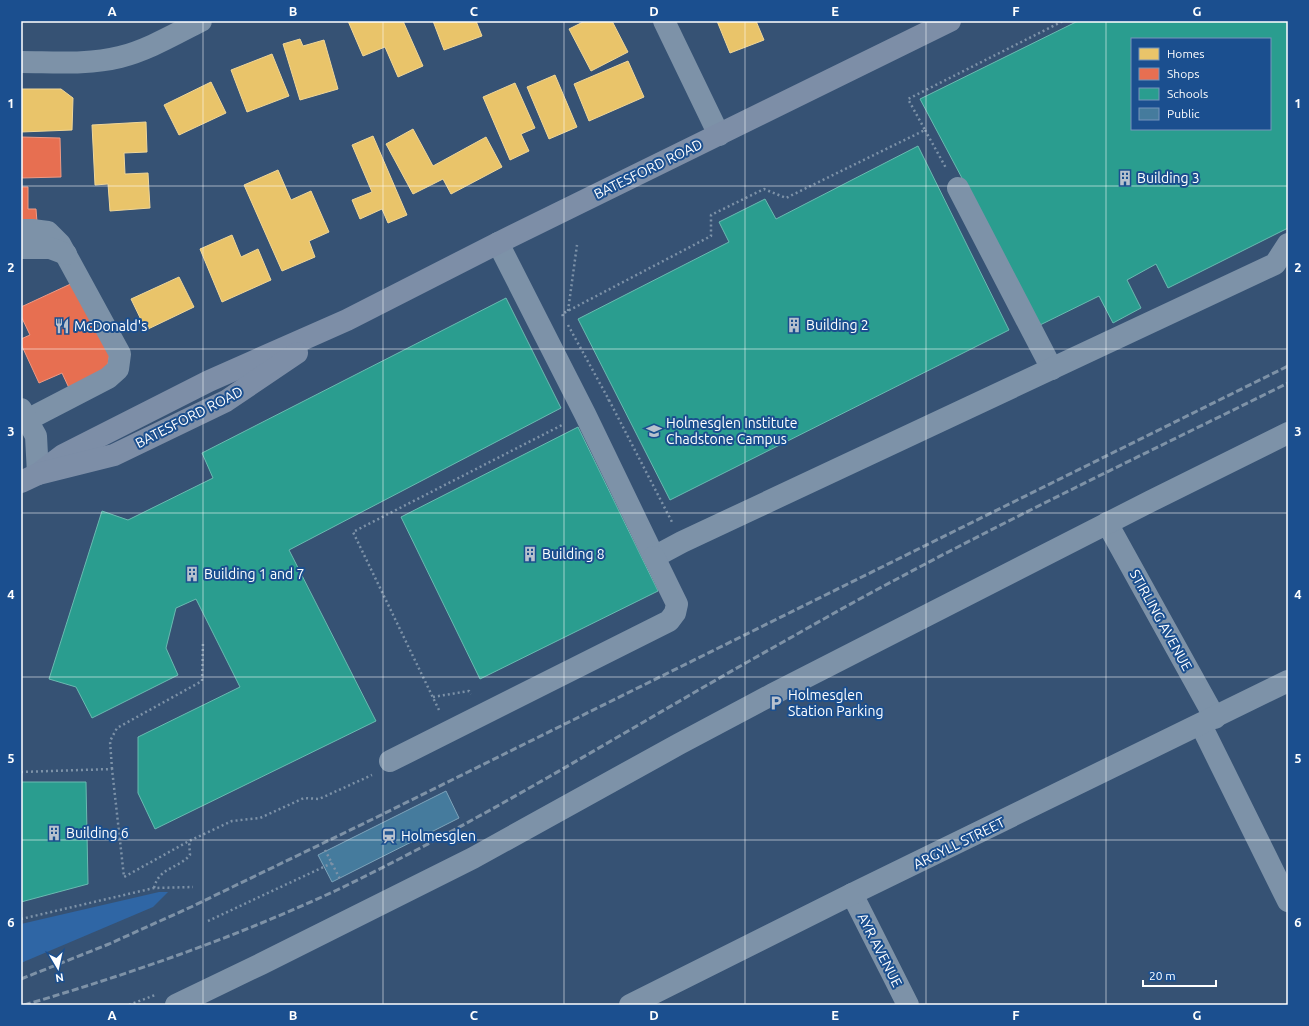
<svg xmlns="http://www.w3.org/2000/svg" width="1309" height="1026" font-family="Ubuntu,sans-serif">
<rect width="100%" height="100%" fill="#365274"/>
<!-- green -->
<polygon fill="#2f66a5" points="159,892 168,892 153,907 21,963 21,924"/>
<!-- homes -->
<g fill="#e9c46a" stroke="#f0d697">
<polygon points="348,21 403,21 423,66 398,77 385,47 363,56"/>
<polygon points="433,21 476,21 482,36 444,50"/>
<polygon points="585,21 612,21 628,52 591,71 569,29"/>
<polygon points="717,21 756,21 764,40 730,53"/>
<polygon points="300,39 303,46 324,40 338,89 300,100 283,44"/>
<polygon points="272,54 289,96 247,112 231,70"/>
<polygon points="628,61 644,97 589,121 574,84"/>
<polygon points="555,75 577,127 549,139 527,87"/>
<polygon points="211,82 226,113 179,135 164,105"/>
<polygon points="515,83 535,128 521,134 529,151 510,160 483,97"/>
<polygon points="21,89 61,89 73,98 72,130 21,132"/>
<polygon points="146,122 147,152 124,153 125,174 148,173 150,208 110,211 108,184 95,185 92,125"/>
<polygon points="413,129 433,166 486,137 502,167 451,194 443,179 413,194 386,144"/>
<polygon points="373,136 407,215 388,223 382,209 360,219 352,200 372,192 352,145"/>
<polygon points="278,170 291,200 311,191 329,232 309,241 315,257 282,271 244,185"/>
<polygon points="232,235 241,257 258,249 271,280 222,302 200,249"/>
<polygon points="179,277 194,307 146,330 131,299"/>
</g>
<!-- shops -->
<g fill="#e76f51" stroke="#ee9a85">
<polygon points="21,137 60,138 61,177 21,178"/>
<polygon points="21,187 28,187 28,209 36,209 37,222 21,222"/>
<polygon points="77,281 110,353 107,370 69,388 62,373 39,383 21,344 21,339 30,335 21,316 21,307"/>
</g>
<!-- schools -->
<g fill="#2a9d8f" stroke="#6abab1" fill-rule="evenodd">
<path d="M1078,21H1288V228L1168,288L1156,264L1127,280L1141,308L1113,323L1099,296L1040,325L920,99ZM1132,39H1270V129H1132Z"/>
<polygon points="918,146 1009,330 670,500 578,319 729,242 719,222 765,199 776,219"/>
<polygon points="506,298 561,408 289,550 376,721 155,829 138,793 138,737 240,687 196,599 176,608 166,648 178,675 92,718 76,687 49,679 102,511 128,520 213,478 202,453"/>
<polygon points="578,427 658,591 480,679 401,517"/>
<polygon points="21,782 86,782 88,884 21,902"/>
</g>
<!-- public -->
<polygon fill="#457b9d" stroke="#7da3ba" points="446,791 459,818 332,882 318,855"/>
<g fill="none" stroke-linecap="round" stroke-linejoin="round">
<!-- path -->
<g stroke="#7d92a8" stroke-width="2.5" stroke-dasharray="2 3" stroke-linecap="butt">
<polyline points="925,130 946,168"/>
<polyline points="568,311 577,245"/>
<polyline points="563,316 562,314 711,236 711,215 764,189 786,198 925,130 908,99 1063,21"/>
<polyline points="568,325 609,400 605,402"/>
<polyline points="609,400 672,522"/>
<polyline points="433,697 469,691 471,694"/>
<polyline points="439,710 353,532 564,424"/>
<polyline points="112,769 110,741 117,728 202,681 203,641"/>
<polyline points="21,772 112,769 124,877 189,841 232,821 260,818 304,798 319,799 372,775"/>
<polyline points="325,850 341,881"/>
<path d="M154,888C159,867 178,869 190,855L189,841"/>
<polyline points="21,919 154,888 193,887"/>
<polyline points="208,921 332,863"/>
<polyline points="129,1005 155,995"/>
</g>
<!-- minor -->
<g stroke="#7d92a8" stroke-width="22">
<polyline points="664,21 719,135"/>
<path d="M21,62C53,62 88,65 120,57C148,50 175,34 201,21"/>
<polyline points="958,188 1052,369"/>
<polyline points="21,230 32,230 48,232 60,244 120,354 118,369 108,378 27,420"/>
<polyline points="498,243 585,414 654,557 682,542 1275,264 1288,244"/>
<polyline points="21,248 50,248 66,254"/>
<polyline points="21,409 36,436 38,474"/>
<polyline points="1107,523 1215,718"/>
<polyline points="1201,725 1288,901"/>
<polyline points="390,761 669,621 675,613 677,604 654,557"/>
<polyline points="852,894 908,1005"/>
<polyline points="176,1005 261,964 473,858 679,744 773,694 1151,501 1288,433"/>
<polyline points="630,1005 852,894 1288,681"/>
</g>
<!-- major -->
<g stroke="#7d8ea7" stroke-width="22">
<polyline points="38,474 63,455 209,381 347,320 498,243 950,21"/>
<polyline points="21,482 38,474 114,455 226,401 297,353"/>
</g>
<!-- rail -->
<g stroke="#7e92a7" stroke-width="3" stroke-dasharray="7 3" stroke-linecap="butt">
<polyline points="21,979 109,944 191,907 373,819 1288,366"/>
<path d="M24,1005C130,974 236,937 337,890C491,816 634,725 783,642C820,621 857,600 895,580C1024,511 1157,448 1288,383"/>
</g>
</g>
<!-- grid -->
<path fill="none" stroke="#fff" stroke-width="1" stroke-opacity="0.55" d="M203,21V1005M383,21V1005M564,21V1005M745,21V1005M926,21V1005M1106,21V1005M21,186H1288M21,349H1288M21,513H1288M21,677H1288M21,840H1288"/>
<!-- icons -->
<defs>
<g id="building-bare" transform="scale(1.2)"><path d="M-4-6H4V6H1V3H-1V6H-4ZM-2.5-4.3h1.7v1.8h-1.7ZM.8-4.3h1.7v1.8H.8ZM-2.5-1h1.7V.8h-1.7ZM.8-1h1.7V.8H.8Z" fill="#b9c2ce" stroke="#1b4f8f" stroke-width="2.5" paint-order="stroke"/></g>
<g id="restaurant-bare" transform="scale(1.2)"><path d="M-5-6h1v4h1v-4h1v4h1v-4h1v5L-1.5 .5V6h-2V.5L-5-1ZM5-6V6H3V1.5H1.5Q1.5-4 5-6Z" fill="#b9c2ce" stroke="#1b4f8f" stroke-width="2.5" paint-order="stroke"/></g>
<g id="university-bare" transform="scale(1.2)"><path d="M0-5L7-2L0 1L-7-2ZM-4 1L0 2.5L4 1V4Q0 6-4 4Z" fill="#b9c2ce" stroke="#1b4f8f" stroke-width="2.5" paint-order="stroke"/></g>
<g id="parking-bare" transform="scale(1.2)"><path d="M-3.5-5.5H1a3.5 3.5 0 0 1 0 7H-1V5.5H-3.5ZM-1-3.4V-.6H.8a1.4 1.4 0 0 0 0-2.8Z" fill="#b9c2ce" stroke="#1b4f8f" stroke-width="2.5" paint-order="stroke"/></g>
<g id="station-bare" transform="scale(1.2)"><path d="M-3-6H3Q5-6 5-4V2Q5 4 3 4L4.5 6H3L1.5 4h-3L-3 6H-4.5L-3 4Q-5 4-5 2V-4Q-5-6-3-6ZM-3.5-4v3h7v-3ZM-3.5 1v1.5H-2V1ZM2 1v1.5H3.5V1Z" fill="#b9c2ce" stroke="#1b4f8f" stroke-width="2.5" paint-order="stroke"/></g>
</defs>
<g fill-rule="evenodd">
<use href="#building-bare" x="1125" y="178"/>
<use href="#building-bare" x="794" y="325"/>
<use href="#restaurant-bare" x="62" y="326"/>
<use href="#university-bare" x="654" y="431"/>
<use href="#building-bare" x="530" y="554"/>
<use href="#building-bare" x="192" y="574"/>
<use href="#parking-bare" x="776" y="703"/>
<use href="#building-bare" x="54" y="833"/>
<use href="#station-bare" x="389" y="836"/>
</g>
<g text-anchor="middle" stroke-width="4" stroke-linejoin="round" paint-order="stroke">
<!-- street labels -->
<g font-size="14" fill="#fff" stroke="#1b4f8f">
<text transform="translate(648 169) rotate(-26)" y="5">BATESFORD ROAD</text>
<text transform="translate(189 417) rotate(-27)" y="5">BATESFORD ROAD</text>
<text transform="translate(1161 620) rotate(61)" y="5">STIRLING AVENUE</text>
<text transform="translate(959 843) rotate(-26)" y="5">ARGYLL STREET</text>
<text transform="translate(880 950) rotate(63)" y="5">AYR AVENUE</text>
</g>
<!-- poi labels -->
<g font-size="14" fill="#fff" stroke="#1b4f8f" text-anchor="start">
<text x="1137" y="183">Building 3</text>
<text x="806" y="330">Building 2</text>
<text x="74" y="331">McDonald's</text>
<text x="666" y="428">Holmesglen Institute<tspan x="666" dy="16">Chadstone Campus</tspan></text>
<text x="542" y="559">Building 8</text>
<text x="204" y="579">Building 1 and 7</text>
<text x="788" y="700">Holmesglen<tspan x="788" dy="16">Station Parking</tspan></text>
<text x="66" y="838">Building 6</text>
<text x="401" y="841">Holmesglen</text>
</g>
</g>
<!-- border -->
<rect width="1309" height="1026" fill="none" stroke="#1b4f8f" stroke-width="44"/>
<!-- legend -->
<rect x="1131" y="38" width="140" height="92" fill="#1b4f8f" stroke="#7695bc"/>
<rect x="1139" y="48" width="20" height="12" fill="#e9c46a" stroke="#7695bc"/>
<text x="1167" y="58" font-size="12" fill="#ffffff">Homes</text>
<rect x="1139" y="68" width="20" height="12" fill="#e76f51" stroke="#7695bc"/>
<text x="1167" y="78" font-size="12" fill="#ffffff">Shops</text>
<rect x="1139" y="88" width="20" height="12" fill="#2a9d8f" stroke="#7695bc"/>
<text x="1167" y="98" font-size="12" fill="#ffffff">Schools</text>
<rect x="1139" y="108" width="20" height="12" fill="#457b9d" stroke="#7695bc"/>
<text x="1167" y="118" font-size="12" fill="#ffffff">Public</text>
<!-- north arrow -->
<g transform="translate(58 968) rotate(171)" stroke="#1b4f8f" stroke-width="3" paint-order="stroke">
<path d="M0-3L7 15L0 10L-7 15Z" fill="#ffffff"/>
<text y="-6" font-size="11" font-weight="bold" text-anchor="middle" fill="#ffffff">N</text>
</g>
<!-- scale -->
<path d="M1143 980v6h73v-6" fill="none" stroke="#ffffff" stroke-width="2"/>
<text x="1149" y="980" font-size="12" fill="#ffffff" stroke="#1b4f8f" stroke-width="3" paint-order="stroke">20 m</text>
<rect x="22" y="22" width="1265" height="982" fill="none" stroke="#fff" stroke-width="1.5"/>
<g font-size="13" text-anchor="middle" font-weight="bold" fill="#fff">
<text x="112" y="16">A</text>
<text x="293" y="16">B</text>
<text x="474" y="16">C</text>
<text x="654" y="16">D</text>
<text x="835" y="16">E</text>
<text x="1016" y="16">F</text>
<text x="1197" y="16">G</text>
<text x="11" y="108">1</text>
<text x="1298" y="108">1</text>
<text x="11" y="272">2</text>
<text x="1298" y="272">2</text>
<text x="11" y="436">3</text>
<text x="1298" y="436">3</text>
<text x="11" y="599">4</text>
<text x="1298" y="599">4</text>
<text x="11" y="763">5</text>
<text x="1298" y="763">5</text>
<text x="11" y="927">6</text>
<text x="1298" y="927">6</text>
<text x="112" y="1020">A</text>
<text x="293" y="1020">B</text>
<text x="474" y="1020">C</text>
<text x="654" y="1020">D</text>
<text x="835" y="1020">E</text>
<text x="1016" y="1020">F</text>
<text x="1197" y="1020">G</text>
</g>
</svg>
